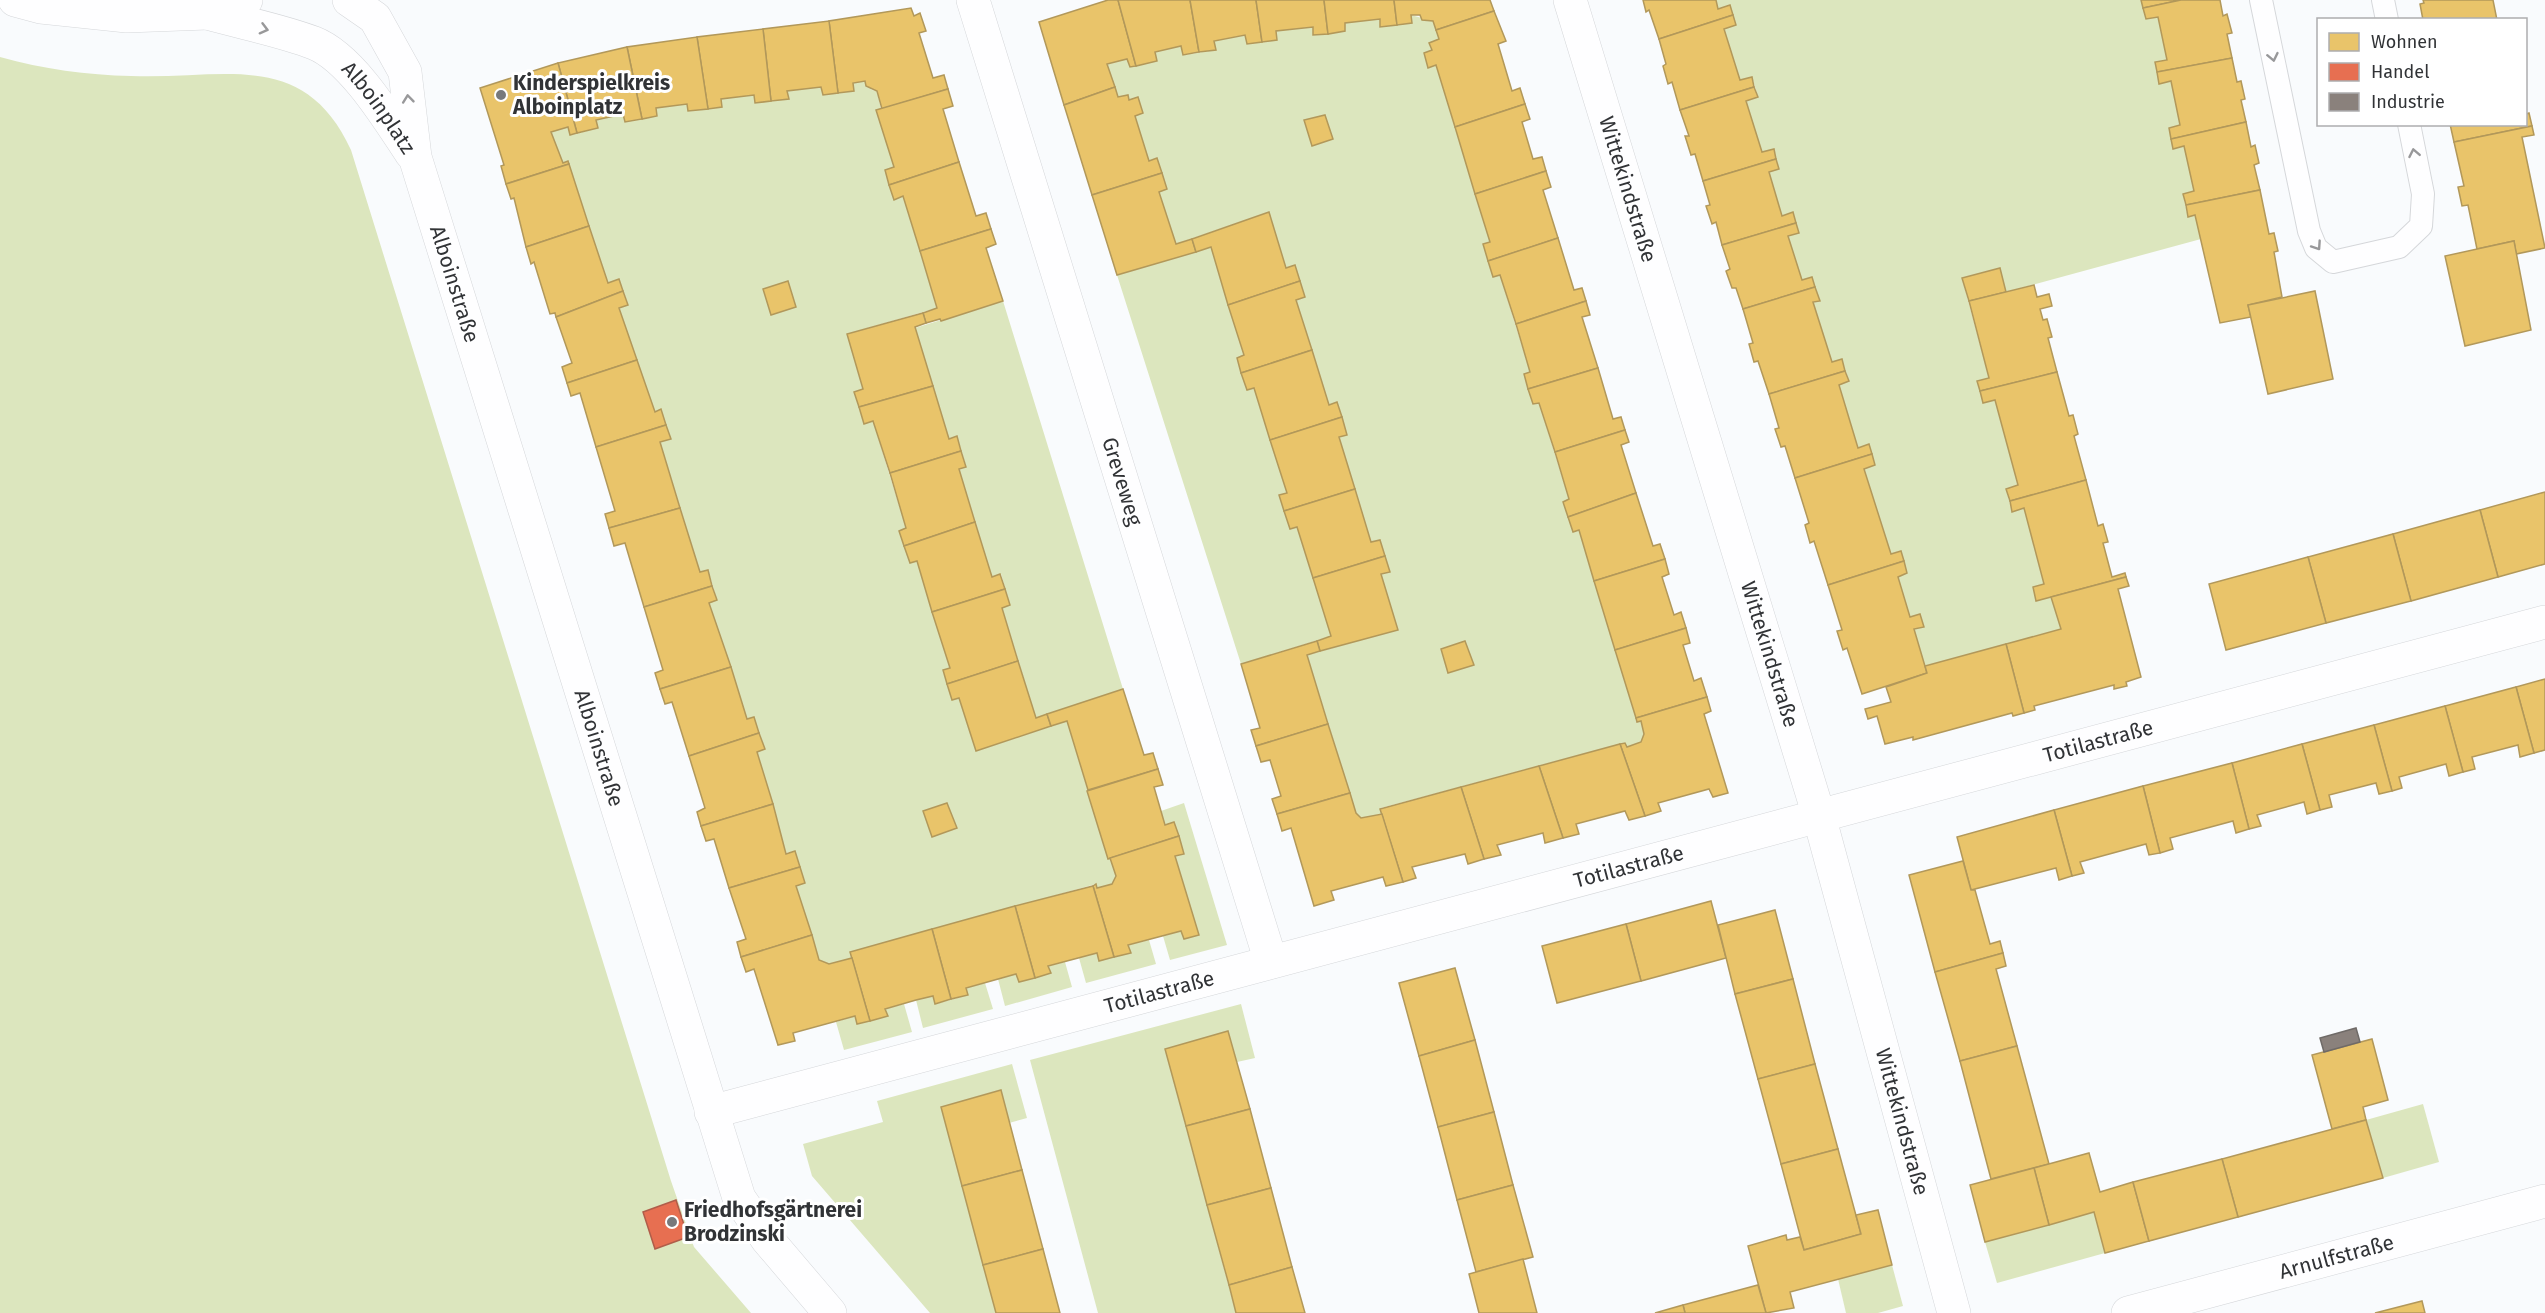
<svg xmlns="http://www.w3.org/2000/svg" width="2545" height="1313" font-family="'Fira Sans',sans-serif">
<rect width="100%" height="100%" fill="#f9fbfd"/>
<!-- green -->
<g fill="#dce6be">
<polygon points="1716,0 2141,0 2146,19 2158,17 2167,60 2155,63 2159,83 2171,81 2180,125 2169,128 2173,148 2184,146 2194,191 2183,194 2188,217 2195,215 2201,239 2006,292 2000,268 1962,278 1989,378 1977,381 1983,403 1995,400 2018,485 2006,489 2012,511 2024,508 2044,584 2033,587 2036,600 2051,597 2061,629 1925,666 1914,629 1924,626 1920,615 1910,617 1898,577 1907,573 1900,551 1891,554 1864,469 1875,465 1869,444 1858,448 1839,385 1849,381 1842,360 1832,362 1813,302 1819,300 1812,277 1802,280 1788,236 1799,232 1793,213 1782,216 1769,172 1779,169 1774,149 1762,152 1746,101 1758,97 1752,77 1740,80 1724,29 1730,5 1718,9"/>
<polygon points="1411,15 1433,21 1439,39 1429,43 1432,50 1424,54 1428,67 1436,65 1490,242 1483,244 1500,275 1530,372 1524,374 1533,404 1539,403 1569,499 1563,502 1573,532 1579,530 1637,721 1641,721 1644,734 1641,742 1627,747 1620,744 1381,808 1382,814 1361,818 1356,813 1307,655 1397,630 1381,574 1389,572 1380,540 1371,542 1339,437 1347,434 1337,403 1329,405 1296,300 1305,297 1295,266 1286,268 1269,212 1176,244 1159,192 1167,189 1157,158 1149,161 1135,116 1143,113 1138,98 1129,100 1127,95 1118,97 1107,64 1127,59 1130,67 1157,61 1155,52 1181,46 1183,55 1215,50 1214,41 1245,35 1247,44 1277,40 1276,31 1313,27 1314,35 1345,31 1345,23 1380,19 1381,27 1411,23"/>
<path d="M0,57C43,69 87,75 131,76C222,80 304,47 351,150L671,1181L694,1247L751,1313H0Z"/>
<polygon points="865,81 872,90 877,91 894,167 885,170 894,199 903,196 937,308 847,334 863,389 854,392 864,424 873,421 906,528 900,531 910,563 917,561 950,668 943,671 952,700 959,698 976,751 1067,721 1108,858 1110,858 1116,876 1112,884 1097,888 1096,884 851,952 852,958 829,964 819,960 796,886 795,851 786,853 757,752 765,749 754,718 747,719 709,603 717,600 708,570 700,572 660,442 671,439 661,410 655,412 619,308 628,304 619,279 608,283 568,161 563,163 551,132 568,127 571,135 598,128 596,120 623,114 625,122 657,116 656,108 687,104 689,111 721,107 721,99 754,95 755,103 788,99 787,91 821,87 823,95 854,91 853,83"/>
<polygon points="1211,247 1244,355 1237,358 1247,390 1254,388 1287,493 1280,495 1290,528 1297,527 1331,636 1241,664 1117,275"/>
<polygon points="1003,301 1123,689 1036,718 1002,608 1010,605 1001,574 992,577 959,469 966,466 957,436 949,439 915,328"/>
<polygon points="1184,803 1227,945 1170,960 1163,936 1181,931 1184,939 1175,856 1184,853 1174,822 1165,825 1161,811"/>
<polygon points="1149,940 1156,964 1086,983 1079,958 1097,953 1099,961 1130,953 1128,945"/>
<polygon points="1065,962 1072,987 1005,1006 998,979 1016,974 1019,982 1050,973 1048,966"/>
<polygon points="985,983 993,1009 923,1028 916,1000 933,996 935,1004 968,995 966,988"/>
<polygon points="904,1004 912,1032 844,1050 836,1022 855,1016 857,1024 887,1016 885,1009"/>
<polygon points="1241,1004 1255,1058 1237,1062 1228,1031 1165,1049 1236,1313 1098,1313 1030,1060"/>
<polygon points="1012,1064 1027,1118 1009,1123 1000,1090 941,1107 996,1313 930,1313 812,1176 803,1144 883,1122 877,1101"/>
<polygon points="2423,1104 2439,1162 2383,1178 2366,1120"/>
<polygon points="2094,1212 2105,1253 1997,1283 1985,1242"/>
<polygon points="1892,1265 1903,1306 1878,1313 1846,1313 1838,1279"/>
</g>
<!-- homes -->
<g fill="#e9c46a" stroke="#b2985a" stroke-width="1.5">
<polygon points="1108,0 1118,0 1136,66 1130,67 1127,59 1107,64 1115,87 1064,105 1039,22"/>
<polygon points="1118,0 1190,0 1199,52 1183,55 1181,46 1155,52 1157,61 1136,66"/>
<polygon points="1190,0 1256,0 1262,42 1247,44 1245,35 1214,41 1216,50 1199,52"/>
<polygon points="1256,0 1324,0 1328,34 1313,35 1313,27 1276,31 1277,40 1262,42"/>
<polygon points="1324,0 1394,0 1397,25 1380,27 1380,19 1345,23 1345,31 1328,34"/>
<polygon points="1394,0 1490,0 1494,11 1436,30 1433,21 1422,20 1420,15 1411,15 1412,23 1397,25"/>
<polygon points="1643,0 1716,0 1718,9 1730,5 1733,15 1659,39 1649,10 1646,12"/>
<polygon points="2141,0 2181,0 2143,8"/>
<polygon points="2181,0 2220,0 2223,16 2227,14 2232,33 2227,34 2232,58 2157,72 2155,62 2167,60 2158,17 2146,19 2143,8"/>
<polygon points="2423,0 2493,0 2497,20 2423,20 2420,4 2424,3"/>
<polygon points="911,8 914,16 920,13 926,31 919,33 933,78 944,75 948,89 882,109 877,91 866,86 865,81 853,83 854,91 838,93 829,21"/>
<polygon points="1494,11 1506,41 1498,44 1512,91 1520,88 1525,104 1455,127 1436,65 1428,68 1424,53 1432,50 1429,43 1439,39 1436,30"/>
<polygon points="1733,15 1736,25 1724,29 1740,80 1752,77 1754,87 1680,110 1672,82 1668,84 1663,66 1666,64 1659,39"/>
<polygon points="829,21 838,93 823,95 821,87 787,91 789,99 771,101 763,29"/>
<polygon points="763,29 771,101 755,103 754,95 721,99 722,107 708,109 697,37"/>
<polygon points="697,37 708,109 688,111 687,104 656,108 657,116 642,119 627,47"/>
<polygon points="627,47 642,119 625,122 623,114 596,120 598,128 577,133 558,63"/>
<polygon points="2232,58 2237,82 2241,81 2245,99 2241,100 2246,122 2171,139 2169,128 2180,125 2171,81 2159,84 2157,72"/>
<polygon points="558,63 577,133 570,135 568,127 551,132 563,163 568,161 569,164 506,184 501,166 504,165 480,88"/>
<polygon points="1115,87 1118,97 1128,95 1129,100 1138,97 1143,113 1135,116 1149,161 1157,158 1162,173 1092,195 1064,105"/>
<polygon points="1754,87 1758,97 1746,101 1762,152 1774,149 1776,159 1703,181 1695,154 1691,155 1685,136 1689,136 1680,110"/>
<polygon points="948,89 953,106 943,109 959,162 889,185 885,170 894,167 876,110"/>
<polygon points="1525,104 1530,119 1522,122 1533,159 1542,157 1546,171 1475,194 1455,127"/>
<polygon points="2529,113 2532,126 2454,142 2450,124 2526,124 2526,114"/>
<polygon points="1325,115 1333,139 1312,146 1304,120"/>
<polygon points="2246,122 2251,147 2255,145 2259,163 2254,165 2260,190 2186,205 2183,194 2194,191 2184,146 2173,149 2171,139"/>
<polygon points="2532,126 2534,135 2522,137 2545,248 2516,254 2514,241 2477,249 2468,205 2462,206 2458,187 2464,186 2454,142"/>
<polygon points="1776,159 1779,169 1769,172 1782,216 1793,212 1796,223 1722,245 1716,222 1712,224 1706,206 1710,205 1703,181"/>
<polygon points="959,162 976,216 986,213 991,229 920,251 903,196 894,200 889,185"/>
<polygon points="569,164 589,226 526,247 514,198 511,199 506,184"/>
<polygon points="1546,171 1551,187 1543,190 1558,238 1488,261 1483,244 1490,242 1475,194"/>
<polygon points="1162,173 1167,189 1159,192 1176,244 1192,239 1196,252 1117,275 1092,195"/>
<polygon points="2260,190 2269,234 2274,233 2278,251 2274,252 2282,297 2248,305 2251,317 2220,323 2195,215 2188,217 2186,205"/>
<polygon points="1269,212 1286,268 1295,265 1300,281 1228,305 1211,247 1196,252 1192,239"/>
<polygon points="1796,223 1799,233 1788,236 1802,280 1812,277 1815,287 1743,309 1736,288 1732,288 1726,271 1730,269 1722,245"/>
<polygon points="589,226 608,283 619,279 623,291 556,317 555,313 550,314 534,262 531,264 526,247"/>
<polygon points="991,229 996,244 986,248 1003,301 941,321 940,319 926,323 923,313 937,308 920,251"/>
<polygon points="1558,238 1574,290 1582,288 1586,301 1516,324 1500,275 1493,277 1488,261"/>
<polygon points="2514,241 2531,330 2465,346 2445,256"/>
<polygon points="2000,268 2006,292 1969,301 1962,278"/>
<polygon points="788,281 796,307 771,315 763,289"/>
<polygon points="1300,281 1305,297 1296,300 1312,350 1241,373 1237,358 1244,355 1228,305"/>
<polygon points="2034,285 2037,297 2049,294 2052,306 2040,309 2043,320 2047,319 2052,337 2048,338 2057,372 1980,391 1977,381 1989,378 1969,301"/>
<polygon points="1815,287 1820,301 1813,302 1832,362 1842,359 1845,371 1769,394 1758,361 1754,362 1749,344 1753,343 1743,309"/>
<polygon points="623,291 628,305 619,308 637,360 567,383 562,367 572,363 556,317"/>
<polygon points="2315,291 2333,379 2268,394 2248,305"/>
<polygon points="1586,301 1590,315 1582,317 1598,368 1528,389 1524,374 1530,372 1516,324"/>
<polygon points="923,313 926,323 915,327 933,386 859,407 854,392 863,389 847,334"/>
<polygon points="1312,350 1329,405 1337,402 1342,417 1270,440 1254,388 1247,390 1241,373"/>
<polygon points="637,360 655,412 661,409 666,425 596,447 580,393 571,396 567,383"/>
<polygon points="1598,368 1613,419 1621,417 1625,430 1555,452 1539,403 1533,404 1528,389"/>
<polygon points="1845,371 1849,381 1839,385 1858,448 1869,444 1872,454 1795,478 1785,446 1781,447 1775,429 1779,428 1769,394"/>
<polygon points="2057,372 2069,416 2073,415 2078,434 2074,436 2086,480 2010,501 2006,489 2018,485 1995,400 1983,403 1980,391"/>
<polygon points="933,386 949,439 957,436 961,451 890,473 873,421 864,424 859,407"/>
<polygon points="1342,417 1347,435 1339,437 1355,489 1284,511 1279,495 1287,493 1270,440"/>
<polygon points="666,425 671,439 660,442 680,508 609,528 605,514 615,511 596,447"/>
<polygon points="1625,430 1629,442 1621,445 1636,493 1568,517 1563,502 1569,499 1555,452"/>
<polygon points="961,451 966,467 959,469 975,522 904,546 899,531 906,528 890,473"/>
<polygon points="1872,454 1875,465 1864,469 1891,554 1901,551 1904,561 1828,585 1814,541 1810,543 1805,525 1809,523 1795,478"/>
<polygon points="2086,480 2098,526 2103,524 2108,542 2103,543 2112,577 2125,573 2126,577 2036,601 2033,587 2044,584 2024,508 2012,512 2010,501"/>
<polygon points="1355,489 1371,542 1380,540 1385,556 1313,578 1297,527 1290,529 1284,511"/>
<polygon points="2545,492 2545,564 2498,577 2480,510"/>
<polygon points="1636,493 1653,546 1660,544 1665,559 1594,581 1579,530 1573,532 1568,517"/>
<polygon points="680,508 700,572 708,570 712,586 644,607 625,543 614,546 609,528"/>
<polygon points="2480,510 2498,577 2411,601 2393,534"/>
<polygon points="975,522 992,577 1000,574 1005,589 932,612 917,561 910,563 904,546"/>
<polygon points="2393,534 2411,601 2326,623 2308,557"/>
<polygon points="1385,556 1390,572 1381,574 1398,630 1320,651 1317,641 1331,636 1313,578"/>
<polygon points="2308,557 2326,623 2226,650 2209,584"/>
<polygon points="1665,559 1669,574 1662,577 1674,615 1681,612 1686,628 1615,650 1594,581"/>
<polygon points="1904,561 1907,573 1898,577 1910,617 1920,614 1924,627 1914,629 1927,673 1862,694 1847,648 1843,650 1837,631 1842,630 1828,585"/>
<polygon points="2126,577 2129,586 2118,589 2141,677 2126,682 2127,686 2114,689 2114,685 2034,706 2035,710 2024,713 2006,644 2061,629 2051,597"/>
<polygon points="712,586 717,600 709,603 731,667 660,689 655,673 663,670 644,607"/>
<polygon points="1005,589 1010,605 1002,608 1018,661 947,684 943,670 950,668 932,612"/>
<polygon points="1686,628 1690,643 1683,645 1694,681 1701,678 1707,697 1636,718 1615,650"/>
<polygon points="1317,641 1320,651 1307,655 1328,724 1256,746 1251,730 1260,728 1241,664"/>
<polygon points="1465,641 1474,665 1448,673 1441,649"/>
<polygon points="2006,644 2024,713 2013,716 2012,713 1913,740 1913,737 1885,744 1877,716 1868,719 1865,709 1891,702 1886,687 1927,673 1925,666"/>
<polygon points="1018,661 1036,718 1047,714 1051,726 976,751 959,698 952,700 947,684"/>
<polygon points="731,667 747,719 754,717 759,733 689,756 672,702 665,704 660,689"/>
<polygon points="2545,679 2545,750 2534,753 2516,687"/>
<polygon points="2516,687 2534,753 2520,757 2518,745 2472,757 2475,769 2463,772 2445,706"/>
<polygon points="1123,689 1144,755 1153,753 1158,769 1088,790 1067,721 1051,726 1047,714"/>
<polygon points="1707,697 1711,711 1704,714 1728,793 1713,797 1709,789 1658,803 1661,811 1645,816 1620,744 1625,743 1627,747 1641,742 1644,734 1641,721 1637,722 1636,718"/>
<polygon points="2445,706 2463,772 2449,776 2446,764 2399,777 2402,788 2392,791 2374,725"/>
<polygon points="1328,724 1350,793 1277,814 1272,799 1281,796 1270,760 1261,762 1256,746"/>
<polygon points="2374,725 2392,791 2379,794 2376,783 2329,795 2332,807 2320,810 2302,744"/>
<polygon points="759,733 765,749 757,752 773,804 701,826 697,812 705,808 689,756"/>
<polygon points="1620,744 1645,816 1629,820 1625,811 1576,824 1579,834 1563,838 1539,766"/>
<polygon points="2302,744 2320,810 2307,814 2304,802 2257,815 2261,826 2249,829 2232,763"/>
<polygon points="2232,763 2249,829 2236,833 2233,821 2170,838 2173,849 2160,853 2143,786"/>
<polygon points="1539,766 1563,838 1545,843 1543,833 1497,845 1501,855 1484,859 1461,787"/>
<polygon points="1158,769 1163,785 1154,787 1165,825 1174,822 1179,836 1108,859 1087,791"/>
<polygon points="2143,786 2160,853 2149,855 2146,844 2080,862 2084,873 2072,876 2054,810"/>
<polygon points="1461,787 1484,859 1468,864 1465,854 1412,867 1416,878 1403,882 1380,809"/>
<polygon points="1350,793 1356,813 1361,818 1382,814 1403,882 1386,886 1383,877 1331,891 1334,900 1314,906 1291,828 1282,831 1277,814"/>
<polygon points="947,803 957,828 932,837 923,811"/>
<polygon points="773,804 786,854 795,851 800,867 729,888 714,839 706,841 701,826"/>
<polygon points="2054,810 2072,876 2059,880 2056,868 1971,890 1957,837"/>
<polygon points="1179,836 1184,854 1175,856 1199,935 1184,939 1181,931 1128,945 1131,953 1114,957 1093,886 1096,884 1097,888 1112,884 1116,876 1110,858"/>
<polygon points="1963,861 1971,890 1975,890 1990,944 2000,941 2003,953 1935,972 1909,875"/>
<polygon points="800,867 805,883 796,886 812,935 741,957 737,942 746,939 729,888"/>
<polygon points="1093,886 1114,957 1099,961 1097,953 1048,966 1051,973 1035,978 1015,906"/>
<polygon points="1711,901 1726,958 1641,981 1626,924"/>
<polygon points="1015,906 1035,978 1019,982 1016,974 966,988 968,995 951,999 932,929"/>
<polygon points="1775,910 1793,979 1735,994 1718,925"/>
<polygon points="1626,924 1641,981 1557,1003 1542,946"/>
<polygon points="932,929 951,999 935,1004 933,996 916,1000 885,1009 888,1016 870,1021 850,952"/>
<polygon points="812,935 819,960 829,964 852,958 870,1021 857,1024 855,1016 793,1033 795,1041 778,1045 754,969 746,972 741,957"/>
<polygon points="2003,953 2006,966 1996,969 2017,1046 1960,1061 1935,972"/>
<polygon points="1455,968 1475,1040 1419,1056 1399,983"/>
<polygon points="1793,979 1815,1064 1758,1079 1735,994"/>
<polygon points="1228,1031 1250,1109 1186,1126 1165,1049"/>
<polygon points="2372,1039 2388,1100 2363,1107 2366,1120 2332,1129 2312,1055"/>
<polygon points="1475,1040 1494,1112 1438,1127 1419,1056"/>
<polygon points="2017,1046 2049,1164 1991,1179 1960,1061"/>
<polygon points="1815,1064 1838,1149 1781,1164 1758,1079"/>
<polygon points="1001,1090 1022,1170 962,1186 941,1107"/>
<polygon points="1250,1109 1271,1188 1207,1205 1186,1126"/>
<polygon points="1494,1112 1513,1185 1457,1200 1438,1127"/>
<polygon points="2366,1120 2383,1178 2238,1217 2222,1159"/>
<polygon points="1838,1149 1861,1234 1804,1250 1781,1164"/>
<polygon points="2089,1153 2100,1192 2133,1182 2149,1241 2105,1253 2094,1212 2049,1225 2034,1168"/>
<polygon points="2222,1159 2238,1217 2149,1241 2133,1182"/>
<polygon points="2034,1168 2049,1225 1985,1242 1970,1185"/>
<polygon points="1022,1170 1043,1249 983,1265 962,1186"/>
<polygon points="1513,1185 1533,1257 1476,1272 1457,1200"/>
<polygon points="1271,1188 1292,1267 1229,1285 1207,1205"/>
<polygon points="1878,1210 1892,1265 1790,1292 1794,1308 1766,1313 1748,1246 1786,1235 1787,1240 1800,1237 1804,1250 1861,1234 1856,1215"/>
<polygon points="1043,1249 1060,1313 996,1313 983,1265"/>
<polygon points="1523,1259 1537,1313 1479,1313 1469,1274"/>
<polygon points="1292,1267 1305,1313 1236,1313 1229,1285"/>
<polygon points="1758,1285 1766,1313 1685,1313 1683,1305"/>
<polygon points="2422,1301 2425,1313 2375,1313"/>
<polygon points="1683,1305 1685,1313 1655,1313"/>
</g>
<!-- shops -->
<polygon fill="#e76f51" stroke="#b05d49" stroke-width="1.5" points="676,1200 688,1237 655,1249 643,1212"/>
<!-- industry -->
<polygon fill="#8a817c" stroke="#6f6a67" stroke-width="1.5" points="2356,1028 2360,1042 2324,1052 2320,1038"/>
<g fill="none" stroke-linecap="round" stroke-linejoin="round">
<!-- service casing -->
<g stroke="#d5d7da" stroke-width="24">
<g id="service">
<polyline points="2261,0 2309,231 2316,248 2333,262 2399,247 2421,226 2423,194 2409,124"/>
<polyline points="2383,0 2387,20"/>
</g>
</g>
<!-- minor casing -->
<g stroke="#d5d7da" stroke-width="34">
<g id="minor">
<path id="s1" d="M973,0L1271,962"/>
<path id="s2" d="M1570,0L1819,816L1954,1313"/>
<path id="s3" d="M711,1112L2545,622"/>
</g>
</g>
<!-- tertiary casing -->
<g stroke="#d5d7da" stroke-width="34">
<g id="tertiary">
<polyline points="15,0 41,7 127,16 207,13 246,0"/>
<path id="s4" d="M349,0L375,18L405,72L415,157L739,1198L767,1239L830,1313"/>
<path id="s5" d="M207,13C242,23 280,30 314,43C352,58 389,120 411,153"/>
</g>
</g>
<!-- secondary casing -->
<g stroke="#d5d7da" stroke-width="34">
<g id="secondary">
<path id="s6" d="M2128,1313L2545,1201"/>
</g>
</g>
<!-- service -->
<use href="#service" stroke="#fefeff" stroke-width="22"/>
<!-- minor -->
<use href="#minor" stroke="#fefeff" stroke-width="33"/>
<!-- tertiary -->
<use href="#tertiary" stroke="#fefeff" stroke-width="33"/>
<!-- secondary -->
<use href="#secondary" stroke="#fefeff" stroke-width="33"/>
</g>
<!-- one-way arrows -->
<defs><path id="oneway-chevron" d="M-2-3.5L2.5 0L-2 3.5" fill="none" stroke-width="1.6" stroke-linecap="round" stroke-linejoin="round" transform="scale(1.5)"/></defs>
<g stroke="#98989a">
<use href="#oneway-chevron" transform="translate(264 29) rotate(15)"/>
<use href="#oneway-chevron" transform="translate(2273 57) rotate(78)"/>
<use href="#oneway-chevron" transform="translate(408 99) rotate(-96)"/>
<use href="#oneway-chevron" transform="translate(2414 153) rotate(-101)"/>
<use href="#oneway-chevron" transform="translate(2317 246) rotate(56)"/>
</g>
<!-- markers -->
<g fill="#77797c" stroke="#fff" stroke-width="2">
<circle cx="501" cy="95" r="6"/>
<circle cx="672" cy="1222" r="6"/>
</g>
<g text-anchor="middle" stroke-width="6" stroke-linejoin="round" paint-order="stroke">
<!-- poi labels -->
<g font-size="21" font-weight="bold" fill="#313336" stroke="#fff" text-anchor="start">
<text x="513" y="90">Kinderspielkreis<tspan x="513" dy="24">Alboinplatz</tspan></text>
<text x="684" y="1217">Friedhofsgärtnerei<tspan x="684" dy="24">Brodzinski</tspan></text>
</g>
<!-- street labels -->
<g font-size="21" fill="#313336" stroke="#fff">
<text dy="7" stroke="none"><textPath href="#s5" startOffset="204">Alboinplatz</textPath></text>
<text dy="7" stroke="none"><textPath href="#s2" startOffset="198">Wittekindstraße</textPath></text>
<text dy="7" stroke="none"><textPath href="#s4" startOffset="312">Alboinstraße</textPath></text>
<text dy="7" stroke="none"><textPath href="#s1" startOffset="504">Greveweg</textPath></text>
<text dy="7" stroke="none"><textPath href="#s2" startOffset="684">Wittekindstraße</textPath></text>
<text dy="7" stroke="none"><textPath href="#s3" startOffset="1436">Totilastraße</textPath></text>
<text dy="7" stroke="none"><textPath href="#s4" startOffset="798">Alboinstraße</textPath></text>
<text dy="7" stroke="none"><textPath href="#s3" startOffset="950">Totilastraße</textPath></text>
<text dy="7" stroke="none"><textPath href="#s3" startOffset="464">Totilastraße</textPath></text>
<text dy="7" stroke="none"><textPath href="#s2" startOffset="1170">Wittekindstraße</textPath></text>
<text dy="7" stroke="none"><textPath href="#s6" startOffset="216">Arnulfstraße</textPath></text>
</g>
</g>
<!-- legend -->
<rect x="2317" y="18" width="210" height="108" fill="#ffffff" stroke="#adadaf" stroke-width="1.5"/>
<rect x="2329" y="33" width="30" height="18" fill="#e9c46a" stroke="#adadaf" stroke-width="1.5"/>
<text x="2371" y="48" font-size="18" fill="#313336">Wohnen</text>
<rect x="2329" y="63" width="30" height="18" fill="#e76f51" stroke="#adadaf" stroke-width="1.5"/>
<text x="2371" y="78" font-size="18" fill="#313336">Handel</text>
<rect x="2329" y="93" width="30" height="18" fill="#8a817c" stroke="#adadaf" stroke-width="1.5"/>
<text x="2371" y="108" font-size="18" fill="#313336">Industrie</text>
</svg>
